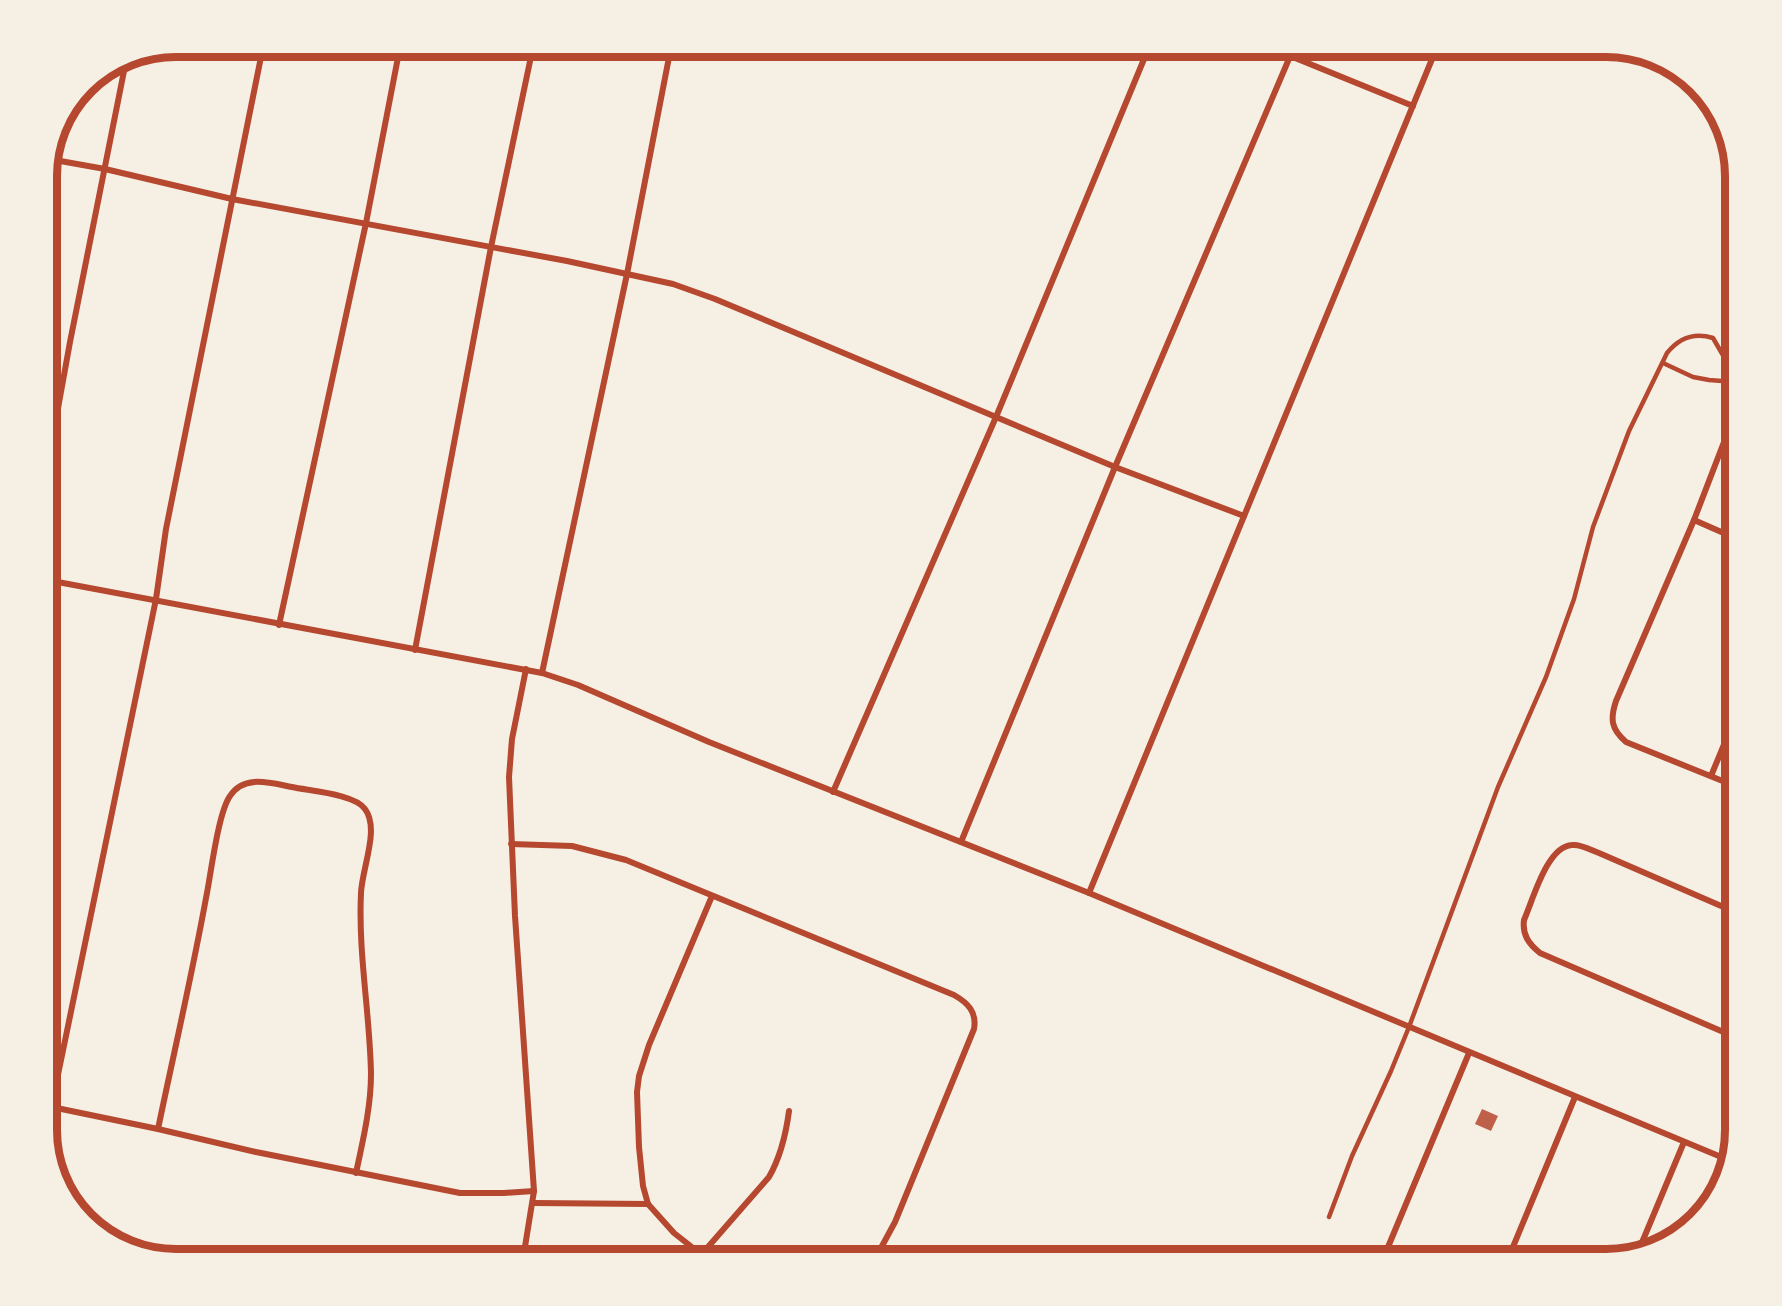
<svg xmlns="http://www.w3.org/2000/svg" width="1782" height="1306" font-family="'Varela Round',sans-serif">
<rect width="100%" height="100%" fill="#f6efe4"/>
<!-- building -->
<polygon fill="#bf614a" points="1482,1109 1498,1116 1491,1131 1475,1124"/>
<g fill="none" stroke-linecap="round" stroke-linejoin="round">
<!-- service -->
<g stroke="#b5482f" stroke-width="4.5">
<polyline points="1663,363 1693,377 1709,380 1735,382"/>
<path d="M1329,1217L1352,1156L1391,1071L1409,1027L1498,787L1546,677L1574,599L1593,527L1629,431L1667,353C1679,338 1694,332 1713,338L1735,376"/>
</g>
<!-- minor -->
<g stroke="#b5482f" stroke-width="6">
<polyline points="1268,47 1413,106"/>
<polyline points="49,159 105,169 232,199 567,261 673,284 715,299 1115,467 1244,516"/>
<path d="M1735,427L1727,435L1724,442L1694,520L1616,701C1610,719 1611,729 1626,742L1735,786"/>
<polyline points="47,469 70,342 127,56"/>
<polyline points="1694,520 1735,538"/>
<polyline points="47,580 542,673 578,685 709,742 1089,893 1726,1159"/>
<polyline points="279,625 366,223 400,47"/>
<polyline points="415,650 491,247 533,47"/>
<polyline points="542,673 627,274 671,47"/>
<polyline points="1711,776 1735,718"/>
<polyline points="833,792 996,417 1149,47"/>
<polyline points="961,842 1115,467 1294,47"/>
<path d="M511,844L572,846L626,860L954,995C968,1003 977,1012 974,1029L895,1222L875,1259"/>
<polyline points="1089,893 1437,47"/>
<path d="M1735,912L1599,853C1591,850 1581,844 1572,845C1547,846 1533,900 1524,920C1522,935 1529,944 1540,953L1735,1037"/>
<polyline points="47,1106 158,1129 256,1152 460,1193 504,1193 534,1191"/>
<polyline points="47,1128 156,599 166,529 263,47"/>
<path d="M158,1129C174,1052 192,975 206,898C211,874 218,813 230,796C244,774 271,783 292,787C310,791 355,794 365,809C380,829 362,868 361,893C358,953 370,1014 371,1074C371,1107 363,1140 356,1173"/>
<polyline points="533,1203 648,1204"/>
<polyline points="1638,1252 1684,1142"/>
<path d="M701,1255L769,1177C781,1156 786,1134 789,1111"/>
<polyline points="523,1259 534,1191 515,916 509,777 512,739 526,669"/>
<polyline points="707,1259 674,1233 648,1204 643,1186 639,1147 637,1092 639,1076 649,1045 712,896"/>
<polyline points="1383,1259 1469,1053"/>
<polyline points="1508,1259 1575,1097"/>
</g>
</g>
<!-- crop -->
<path d="M0 0H1782V1306H0ZM176 57H1606A119 119 0 0 1 1725 176V1130A119 119 0 0 1 1606 1249H176A119 119 0 0 1 57 1130V176A119 119 0 0 1 176 57Z" fill="#f6efe4" fill-rule="evenodd"/>
<path fill="none" stroke="#b5482f" stroke-width="8" d="M176 57H1606A119 119 0 0 1 1725 176V1130A119 119 0 0 1 1606 1249H176A119 119 0 0 1 57 1130V176A119 119 0 0 1 176 57Z"/>
</svg>
